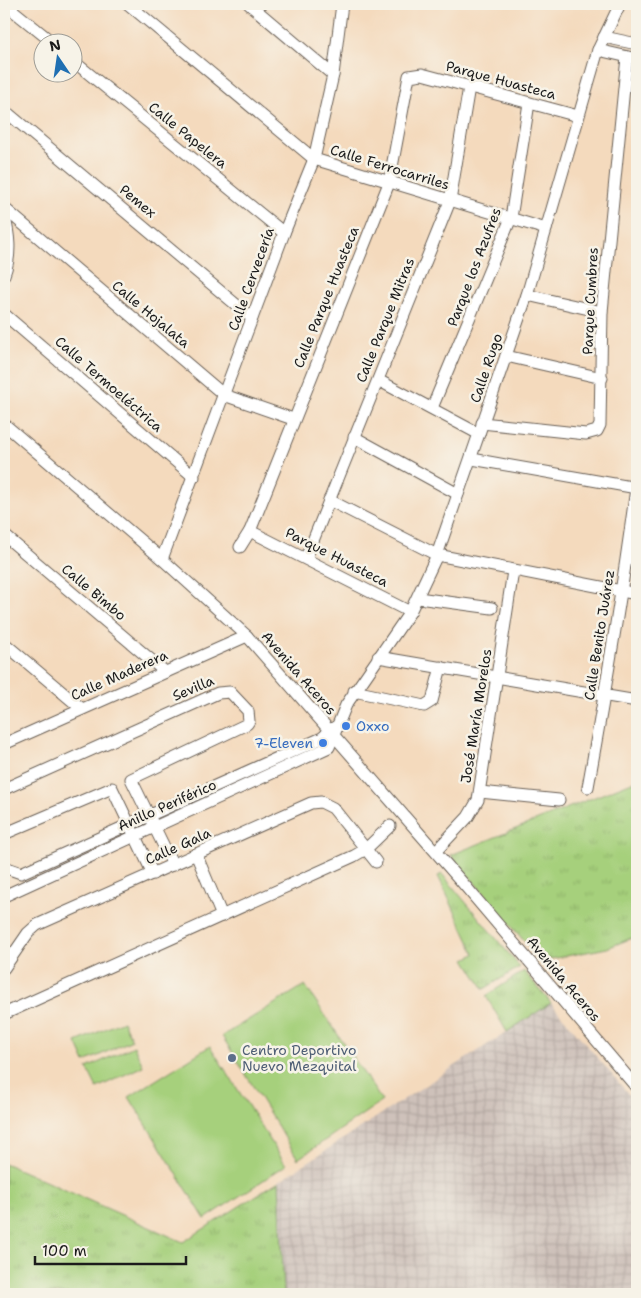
<svg xmlns="http://www.w3.org/2000/svg" width="641" height="1298" font-family="'Shantell Sans',sans-serif">
<defs>
<pattern id="industrial-grid" width="8" height="8" patternUnits="userSpaceOnUse" patternTransform="scale(1.25)"><rect width="8" height="8" fill="#cec1ba"/><path d="M0 4h8M4 0v8" fill="none" stroke="#b0a59f"/></pattern>
<pattern id="grass-tufts" width="24" height="20" patternUnits="userSpaceOnUse" patternTransform="scale(1.25)"><rect width="24" height="20" fill="#a6d07b"/><path d="M3 7l-1-3M5 7V3M7 7l1-3M15 17l-1-3M17 17v-4M19 17l1-3" fill="none" stroke="#8eb26a"/></pattern>
</defs>
<rect width="100%" height="100%" fill="#f7f3e8"/>
<filter id="ink" filterUnits="userSpaceOnUse"><feTurbulence type="fractalNoise" baseFrequency=".02" numOctaves="2"/><feDisplacementMap in="SourceGraphic" scale="10" xChannelSelector="R" yChannelSelector="G"/><feConvolveMatrix kernelMatrix="1 2 1 2 8 2 1 2 1" color-interpolation-filters="sRGB"/></filter>
<filter id="wash" filterUnits="userSpaceOnUse"><feTurbulence type="fractalNoise" baseFrequency=".0096" numOctaves="4" result="noise"/><feDisplacementMap in="SourceGraphic" scale="20" xChannelSelector="R" yChannelSelector="G"/><feGaussianBlur stdDeviation="1.12" result="paint"/><feColorMatrix in="noise" values="0 0 0 0 0 0 0 0 0 0 0 0 0 0 0 0 0 1.4 0 .05"/><feComposite in="paint" operator="in"/></filter>
<g filter="url(#wash)">
<rect width="100%" height="100%" fill="#f4dabd"/>
<!-- industrial -->
<polygon fill="url(#industrial-grid)" points="551,1003 637,1104 637,1294 284,1294 279,1181"/>
<!-- grass -->
<g fill="url(#grass-tufts)" stroke="#61764c">
<polygon points="637,780 637,936 607,948 541,961 451,855"/>
<polygon points="442,874 520,967 484,989 465,959 475,954 438,876"/>
<polygon points="524,971 551,1003 507,1032 486,996"/>
<polygon points="4,1163 183,1242 279,1181 284,1294 4,1294"/>
</g>
<!-- pitch -->
<g fill="#a6d07b" stroke="#61764c">
<polygon points="305,985 382,1101 298,1159 222,1036"/>
<polygon points="123,1021 132,1040 85,1062 76,1042"/>
<polygon points="134,1046 143,1066 97,1088 87,1068"/>
<polygon points="210,1046 286,1165 205,1219 129,1097"/>
</g>
</g>
<g filter="url(#ink)">
<g fill="none" stroke-linecap="round" stroke-linejoin="round">
<!-- minor casing -->
<g stroke="#685e54" stroke-width="13">
<g id="minor">
<polyline points="5,4 52,42"/>
<polyline points="128,4 314,159 546,229"/>
<polyline points="249,4 333,75"/>
<polyline points="604,37 637,44"/>
<polyline points="598,50 637,59"/>
<polyline points="72,60 284,233"/>
<polyline points="4,110 252,318"/>
<polyline points="4,208 224,395 293,419"/>
<path d="M4,213C9,234 12,254 4,275"/>
<polyline points="527,295 602,312"/>
<polyline points="4,314 194,477"/>
<polyline points="506,356 602,378"/>
<polyline points="378,380 479,434"/>
<polyline points="432,408 511,218 529,103"/>
<polyline points="482,423 586,434 597,431 600,425 602,312 627,57"/>
<polyline points="4,424 162,559 247,636 461,881 637,1088"/>
<polyline points="354,437 458,494"/>
<polyline points="472,459 637,488"/>
<polyline points="329,500 437,555 637,594"/>
<polyline points="250,531 410,612"/>
<polyline points="4,535 164,671"/>
<polyline points="240,547 250,531 389,183 409,76 422,74 578,116"/>
<polyline points="306,558 450,201 469,87"/>
<polyline points="162,559 284,233 314,159 333,75 342,4"/>
<polyline points="418,598 492,608"/>
<polyline points="4,643 82,709"/>
<polyline points="378,657 637,701"/>
<polyline points="354,691 424,706 432,701 441,667"/>
<polyline points="4,744 247,636"/>
<path d="M588,787C606,687 623,588 636,488"/>
<polyline points="4,789 218,693 230,692 248,711 249,721 247,724 131,779 173,865"/>
<polyline points="480,792 559,800"/>
<polyline points="4,834 112,788 153,874"/>
<polyline points="436,851 468,817 478,800 513,571"/>
<polyline points="196,854 222,916"/>
<polyline points="4,867 21,873 311,743 322,738 335,727"/>
<polyline points="4,896 329,747 346,705 410,612 437,555 527,295 598,50 620,4"/>
<polyline points="4,968 28,933 37,925 311,803 321,802 333,808 376,862"/>
<polyline points="4,1014 354,856 366,849 390,826"/>
</g>
</g>
<!-- minor -->
<use href="#minor" stroke="#fff" stroke-width="11"/>
</g>
</g>
<!-- markers -->
<g fill="#3f7fe0" stroke="#f7f3e8" stroke-width="2">
<circle cx="346" cy="726" r="5"/>
<circle cx="323" cy="743" r="5"/>
</g>
<circle fill="#5c6f8a" stroke="#f7f3e8" stroke-width="2" cx="232" cy="1058" r="5"/>
<g text-anchor="middle" stroke-width="5" stroke-linejoin="round" paint-order="stroke">
<!-- street labels -->
<g font-size="14" fill="#1c1c1c" stroke="#f7f3e8">
<text transform="translate(501 80) rotate(15)" y="5">Parque Huasteca</text>
<text transform="translate(188 135) rotate(39)" y="5">Calle Papelera</text>
<text transform="translate(390 167) rotate(17)" y="5">Calle Ferrocarriles</text>
<text transform="translate(138 201) rotate(40)" y="5">Pemex</text>
<text transform="translate(474 267) rotate(-69)" y="5">Parque los Azufres</text>
<text transform="translate(251 279) rotate(-70)" y="5">Calle Cervecería</text>
<text transform="translate(326 297) rotate(-68)" y="5">Calle Parque Huasteca</text>
<text transform="translate(590 301) rotate(-87)" y="5">Parque Cumbres</text>
<text transform="translate(151 314) rotate(40)" y="5">Calle Hojalata</text>
<text transform="translate(385 320) rotate(-68)" y="5">Calle Parque Mitras</text>
<text transform="translate(486 368) rotate(-71)" y="5">Calle Rugo</text>
<text transform="translate(109 384) rotate(41)" y="5">Calle Termoeléctrica</text>
<text transform="translate(337 557) rotate(27)" y="5">Parque Huasteca</text>
<text transform="translate(94 592) rotate(40)" y="5">Calle Bimbo</text>
<text transform="translate(599 635) rotate(-81)" y="5">Calle Benito Juárez</text>
<text transform="translate(299 673) rotate(49)" y="5">Avenida Aceros</text>
<text transform="translate(119 675) rotate(-24)" y="5">Calle Maderera</text>
<text transform="translate(193 688) rotate(-23)" y="5">Sevilla</text>
<text transform="translate(476 716) rotate(-81)" y="5">José María Morelos</text>
<text transform="translate(167 805) rotate(-24)" y="5">Anillo Periférico</text>
<text transform="translate(178 846) rotate(-24)" y="5">Calle Gala</text>
<text transform="translate(564 979) rotate(50)" y="5">Avenida Aceros</text>
</g>
<!-- shop labels -->
<g font-size="14" fill="#366cbe" stroke="#f7f3e8" text-anchor="start">
<text x="356" y="731">Oxxo</text>
<text x="313" y="748" text-anchor="end">7-Eleven</text>
</g>
<!-- service labels -->
<g font-size="14" fill="#4e5e75" stroke="#f7f3e8" text-anchor="start">
<text x="242" y="1055">Centro Deportivo<tspan x="242" dy="16">Nuevo Mezquital</tspan></text>
</g>
</g>
<!-- margin -->
<rect width="641" height="1298" fill="none" stroke="#f7f3e8" stroke-width="20"/>
<!-- north arrow -->
<g transform="translate(58 58) rotate(347)"><circle r="24" fill="#f7f3e8" stroke="#9f9d96"/>
<path d="M0-4L9 19L0 12L-9 19Z" fill="#1f6fb2"/>
<text y="-8" font-size="14" font-weight="bold" text-anchor="middle" fill="#1c1c1c">N</text>
</g>
<!-- scale -->
<path d="M35 1256v8h151v-8" fill="none" stroke="#1c1c1c" stroke-width="2.5"/>
<text x="42" y="1256" font-size="15" fill="#1c1c1c" stroke="#f7f3e8" stroke-width="4" paint-order="stroke">100 m</text>
</svg>
